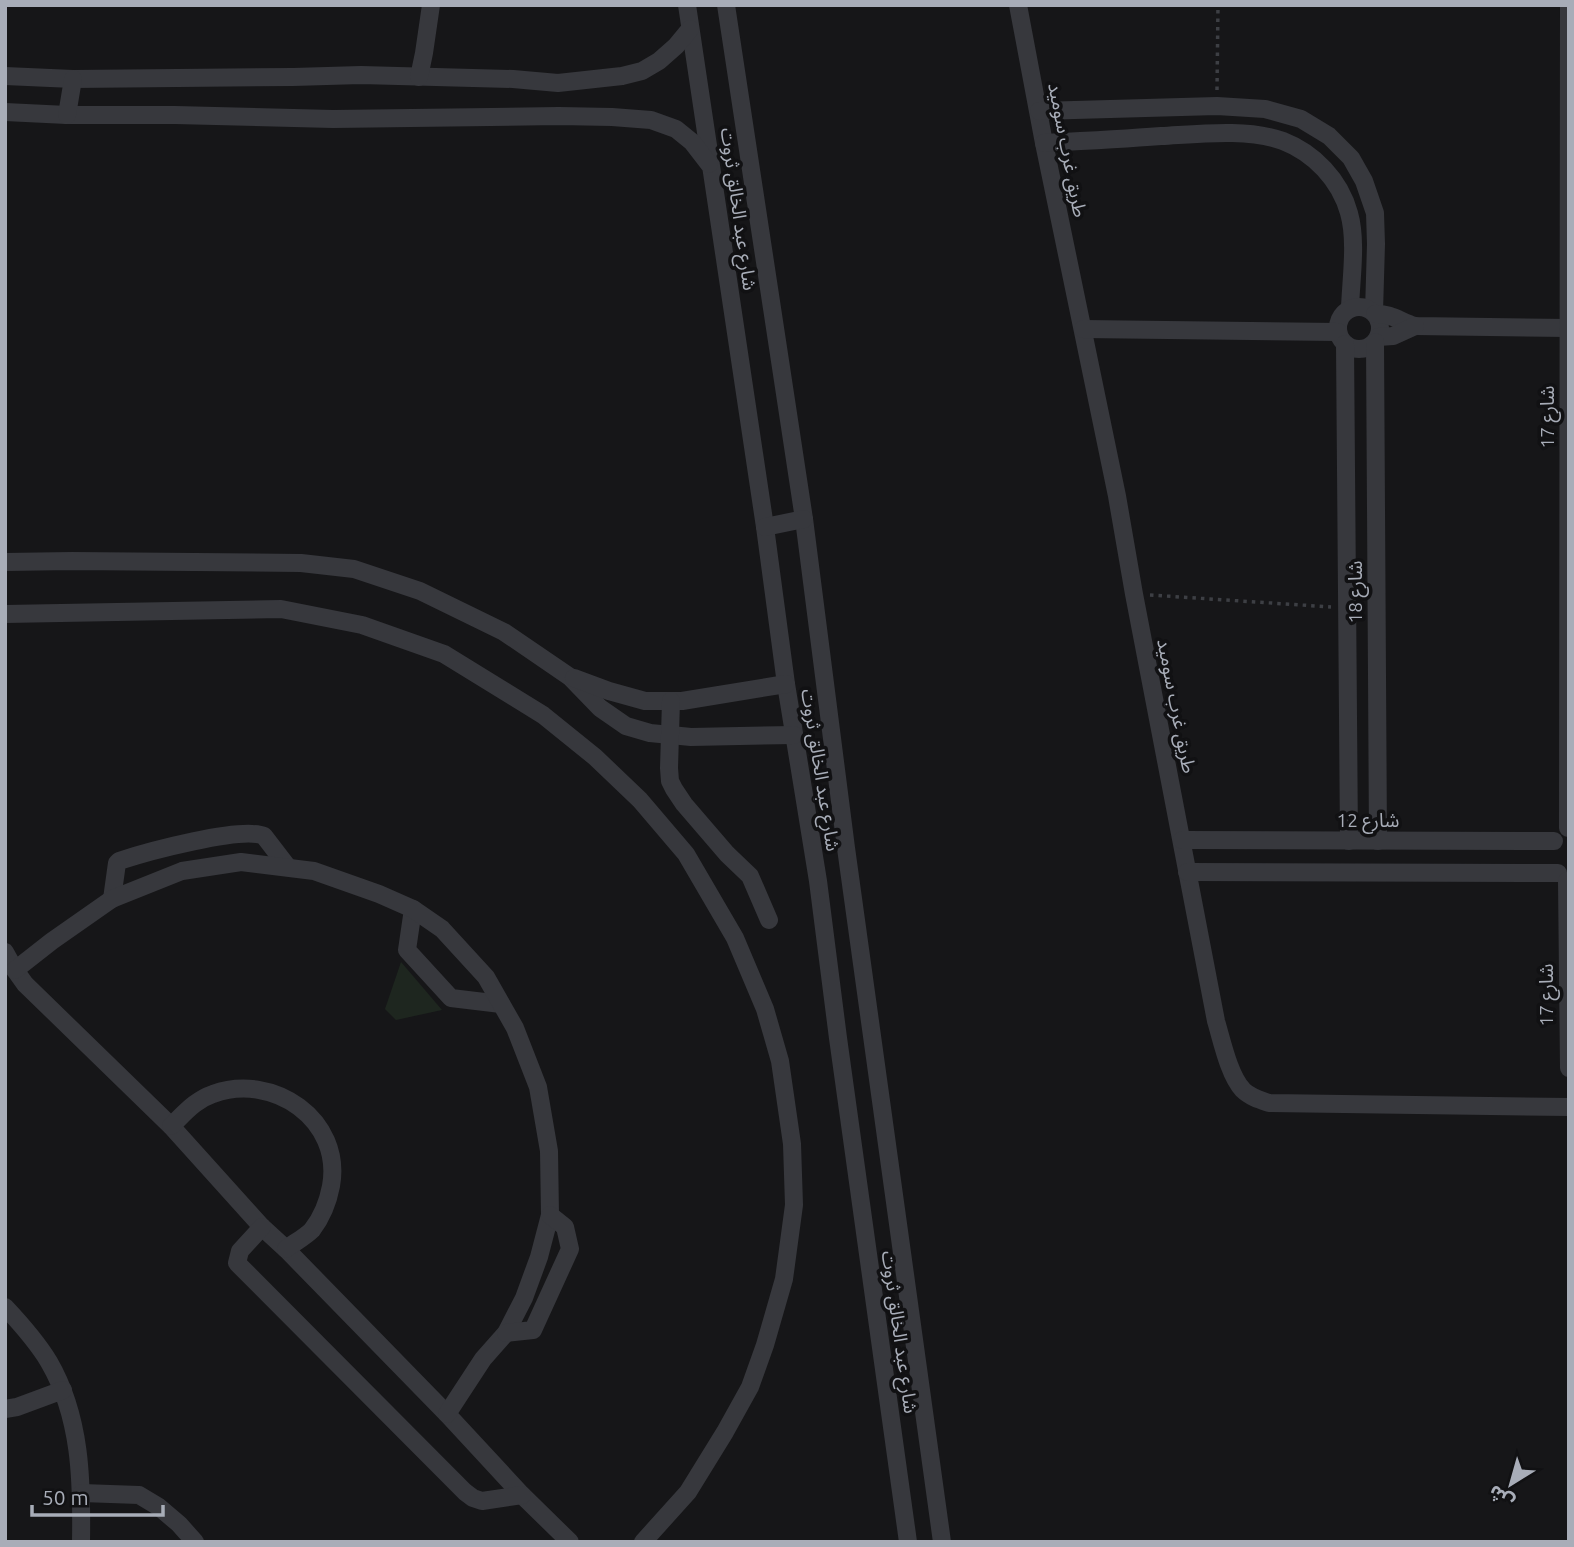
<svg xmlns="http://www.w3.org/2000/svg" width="1574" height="1547" font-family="Ubuntu,'Noto Sans Arabic',sans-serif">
<rect width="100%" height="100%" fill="#161618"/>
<!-- green -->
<polygon fill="#1e261f" points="401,962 442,1010 396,1020 385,1009"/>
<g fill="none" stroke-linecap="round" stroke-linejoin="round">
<!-- path -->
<g stroke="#3d3f44" stroke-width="3.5" stroke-dasharray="3.5 5" stroke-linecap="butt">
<polyline points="1217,90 1218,5"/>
<polyline points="1150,595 1331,607"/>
</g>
<!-- minor -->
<g stroke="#37383d" stroke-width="18">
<polyline points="687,5 765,527 786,684 818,881 838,1038 908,1542"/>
<polyline points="726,5 804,519 846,848 942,1542"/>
<path d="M1018,5L1044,143L1117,496L1134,594L1216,1021C1222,1041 1229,1075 1243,1090C1250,1097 1260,1100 1269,1103L1569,1107"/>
<polyline points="5,76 73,79 293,77 361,75 513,79 558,83 622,76 642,71 659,61 676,46 690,29"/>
<polyline points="419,77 424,53 431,5"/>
<polyline points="1039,111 1217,106 1265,109 1301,119 1329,136 1351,158 1364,181 1375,213 1376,244 1374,312"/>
<polyline points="5,112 67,115 175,115 333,119 559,116 612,117 651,120 676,129 692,142 709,164"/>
<polyline points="67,115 73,79"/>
<path d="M1044,143C1083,141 1122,139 1161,136C1198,134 1248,128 1283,141C1314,153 1340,180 1349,213C1357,241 1351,279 1350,308"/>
<circle cx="1359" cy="328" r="21"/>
<path d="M1375,314C1391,313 1401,322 1415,326L1568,328"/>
<polyline points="1083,329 1338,332"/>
<polyline points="1378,337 1393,336 1415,326"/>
<polyline points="1375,342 1378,841"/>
<polyline points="1345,344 1349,841"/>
<polyline points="765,527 804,519"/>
<polyline points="5,562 72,561 301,563 354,569 420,591 504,632 570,677 600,708 626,726 650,733 691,737 794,735"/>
<polyline points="5,614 281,609 362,625 444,654 543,715 595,757 640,800 686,854 735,938 765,1009 780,1061 792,1144 794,1205 784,1279 765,1345 750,1387 725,1432 688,1492 643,1542"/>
<polyline points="574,678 609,691 645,701 682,701 786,684"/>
<polyline points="671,701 669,768 670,781 674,789 684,804 727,854 750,876 769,920"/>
<polyline points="1568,828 1569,5"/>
<polyline points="1182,840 1554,841"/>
<polyline points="1187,872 1558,873"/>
<polyline points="1567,881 1569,1068"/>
<path d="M112,899L117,863L119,861C146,852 242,826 264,836L287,866"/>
<polyline points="413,909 407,950 451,998 501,1004"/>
<polyline points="5,952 15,970 25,984 171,1126 262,1227 286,1249 447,1414 522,1495 570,1542"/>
<polyline points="15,970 52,941 112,899 182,871 241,862 314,871 379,894 413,909 442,929 486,977 515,1028 538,1087 549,1151 550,1215 539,1257 524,1298 506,1333 483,1359 447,1414"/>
<path d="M171,1126C184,1114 195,1100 213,1094C273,1072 343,1120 331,1186C328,1202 322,1217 312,1230C305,1237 294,1243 286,1249"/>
<polyline points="262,1227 240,1251 237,1263 465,1492 473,1498 482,1501 522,1495"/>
<path d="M5,1307C21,1324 37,1342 49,1362C81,1417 82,1481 81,1542"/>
<polyline points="506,1333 533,1330 570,1249 565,1227 550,1215"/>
<polyline points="5,1409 17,1407 63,1390"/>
<polyline points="82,1493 139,1495 159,1507 179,1524 195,1542"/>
</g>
</g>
<g text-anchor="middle" stroke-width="7" stroke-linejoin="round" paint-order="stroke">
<!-- street labels -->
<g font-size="19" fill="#a8adb8" stroke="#111113">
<text transform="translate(1068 150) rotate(79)" y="7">طريق غرب سوميد</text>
<text transform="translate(739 209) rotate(82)" y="7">شارع عبد الخالق ثروت</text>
<text transform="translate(1547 417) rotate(-90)" y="7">شارع 17</text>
<text transform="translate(1355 592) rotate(-90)" y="7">شارع 18</text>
<text transform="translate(1177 706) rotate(79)" y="7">طريق غرب سوميد</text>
<text transform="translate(821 770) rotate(81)" y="7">شارع عبد الخالق ثروت</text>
<text x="1368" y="827">شارع 12</text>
<text transform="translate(1546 995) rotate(-90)" y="7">شارع 17</text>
<text transform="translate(900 1332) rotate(82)" y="7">شارع عبد الخالق ثروت</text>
</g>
</g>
<!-- border -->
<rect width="1574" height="1547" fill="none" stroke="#a8adb8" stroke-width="14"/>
<!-- north arrow -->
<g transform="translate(1511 1484) rotate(217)" stroke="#111113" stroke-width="5" paint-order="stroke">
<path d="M0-5L12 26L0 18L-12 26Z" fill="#a8adb8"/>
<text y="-10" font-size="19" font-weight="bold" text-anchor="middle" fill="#a8adb8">ش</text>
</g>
<!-- scale -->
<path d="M32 1505v10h131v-10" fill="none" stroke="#a8adb8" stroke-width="3.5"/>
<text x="42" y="1505" font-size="21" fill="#a8adb8" stroke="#111113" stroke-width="5" paint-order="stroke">50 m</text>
</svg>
